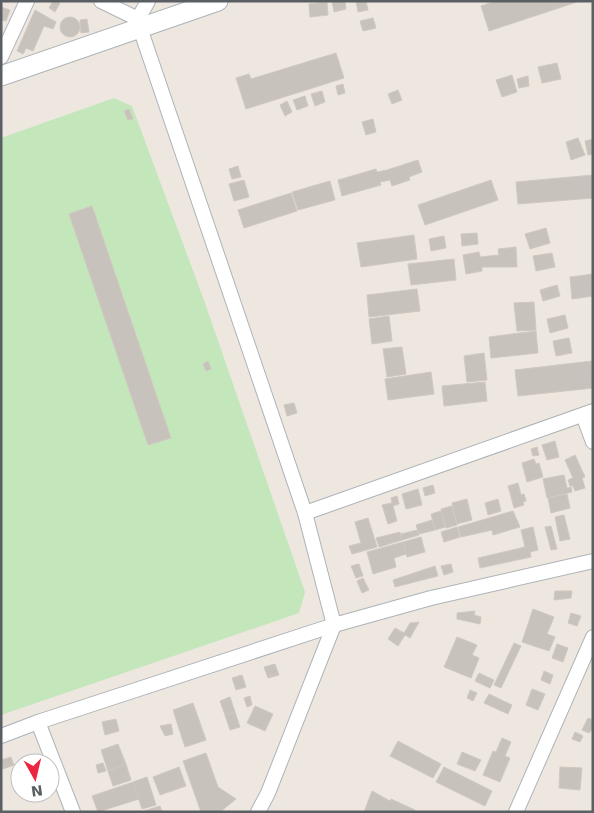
<svg xmlns="http://www.w3.org/2000/svg" width="594" height="813" font-family="'DejaVu Sans',sans-serif">
<rect width="100%" height="100%" fill="#ede7e0"/>
<!-- green -->
<polygon fill="#c4e6bb" points="114,98 132,106 205,303 305,592 299,613 1,715 1,138"/>
<!-- building -->
<g fill="#c8c2bd" stroke="#d1c8bf">
<polygon points="53,1 60,3 55,12 49,8"/>
<polygon points="332,1 345,1 346,9 334,12"/>
<polygon points="356,1 366,1 368,10 358,12"/>
<polygon points="496,1 580,1 489,31 481,6"/>
<polygon points="327,2 328,15 310,17 309,4"/>
<polygon points="1,7 10,10 6,21 1,20"/>
<polygon points="35,10 56,22 53,29 44,26 33,51 26,48 23,54 17,51"/>
<circle cx="70" cy="27" r="10"/>
<polygon points="373,18 376,28 363,31 360,21"/>
<polygon points="87,19 89,32 81,33 80,20"/>
<polygon points="336,53 344,78 246,109 236,78 249,74 251,79"/>
<polygon points="557,63 561,79 542,83 538,67"/>
<polygon points="512,75 517,92 502,97 496,80"/>
<polygon points="528,76 529,86 519,88 517,79"/>
<polygon points="343,84 345,93 338,95 336,86"/>
<polygon points="398,90 402,100 392,104 388,94"/>
<polygon points="322,91 325,102 315,106 311,94"/>
<polygon points="305,96 308,106 297,110 293,100"/>
<polygon points="287,101 292,112 285,116 280,105"/>
<polygon points="129,109 133,119 128,120 124,111"/>
<polygon points="373,119 376,132 366,135 362,122"/>
<polygon points="578,138 585,155 571,160 566,142"/>
<polygon points="593,139 593,154 588,155 585,141"/>
<polygon points="418,160 422,172 409,177 410,180 392,186 390,180 380,182 381,185 342,196 338,180 376,169 377,172 387,170"/>
<polygon points="238,166 241,177 232,179 229,169"/>
<polygon points="593,175 593,198 518,204 516,182"/>
<polygon points="244,180 249,197 234,201 229,184"/>
<polygon points="491,180 498,200 425,225 418,205"/>
<polygon points="330,181 335,200 298,210 292,192"/>
<polygon points="291,193 297,211 244,228 238,210"/>
<polygon points="92,206 171,438 148,445 69,214"/>
<polygon points="546,228 550,243 530,249 525,234"/>
<polygon points="477,233 478,244 462,246 461,234"/>
<polygon points="414,235 417,259 361,267 357,243"/>
<polygon points="444,236 446,248 431,251 429,239"/>
<polygon points="516,247 517,267 482,267 482,271 466,274 463,255 479,252 480,257 499,255 498,249"/>
<polygon points="552,253 555,267 536,271 533,256"/>
<polygon points="454,259 456,280 411,285 408,264"/>
<polygon points="593,274 593,296 572,299 570,277"/>
<polygon points="557,285 560,296 543,301 540,290"/>
<polygon points="417,289 420,311 369,317 367,295"/>
<polygon points="534,302 536,330 517,331 514,303"/>
<polygon points="565,315 568,328 550,333 547,319"/>
<polygon points="389,316 392,341 372,344 369,319"/>
<polygon points="536,331 538,353 491,358 489,337"/>
<polygon points="569,338 572,353 556,356 553,341"/>
<polygon points="402,347 406,374 387,377 383,349"/>
<polygon points="484,353 487,380 467,382 464,356"/>
<polygon points="208,361 211,369 206,371 203,364"/>
<polygon points="592,361 593,388 518,396 515,370"/>
<polygon points="431,372 434,394 388,400 385,379"/>
<polygon points="485,382 487,401 444,406 442,386"/>
<polygon points="294,403 297,413 287,416 284,405"/>
<polygon points="555,441 559,457 547,460 542,445"/>
<polygon points="537,447 539,455 533,456 531,449"/>
<polygon points="575,455 585,477 582,478 585,488 575,491 573,486 570,486 568,480 573,478 565,460"/>
<polygon points="534,459 536,464 539,463 543,477 527,482 522,463"/>
<polygon points="564,475 567,488 571,487 572,492 547,498 543,479"/>
<polygon points="518,483 521,495 524,494 526,501 523,502 524,505 514,508 508,486"/>
<polygon points="433,485 435,493 425,496 423,488"/>
<polygon points="418,489 422,505 406,509 402,494"/>
<polygon points="567,494 570,508 551,513 548,498"/>
<polygon points="397,496 399,504 393,506 397,521 388,524 382,505 392,503 391,498"/>
<polygon points="467,499 472,520 457,524 452,503"/>
<polygon points="498,499 501,511 488,515 485,503"/>
<polygon points="452,506 457,525 446,528 441,509"/>
<polygon points="441,511 445,527 435,530 431,514"/>
<polygon points="513,511 520,527 493,535 492,530 461,537 458,527"/>
<polygon points="564,515 570,539 560,541 555,517"/>
<polygon points="368,518 377,547 352,554 349,546 361,543 355,522"/>
<polygon points="432,520 435,530 419,534 416,525"/>
<polygon points="551,526 557,549 551,550 545,527"/>
<polygon points="457,527 460,537 444,542 441,532"/>
<polygon points="533,527 538,550 530,552 531,557 480,568 478,558 525,547 521,530"/>
<polygon points="417,530 419,535 402,540 401,534"/>
<polygon points="400,532 402,540 379,547 376,538"/>
<polygon points="421,537 425,552 407,557 403,542"/>
<polygon points="403,542 406,554 394,558 396,567 373,574 367,552"/>
<polygon points="359,564 363,576 356,578 351,566"/>
<polygon points="451,564 453,572 444,575 441,566"/>
<polygon points="435,566 438,576 395,587 393,580"/>
<polygon points="363,578 369,590 362,593 357,581"/>
<polygon points="555,591 572,591 571,598 554,600"/>
<polygon points="533,609 554,617 547,634 555,637 549,651 522,642"/>
<polygon points="475,611 474,615 481,617 480,624 457,619 457,613"/>
<polygon points="571,613 581,616 577,626 568,623"/>
<polygon points="419,622 410,638 405,635 398,646 388,639 395,628 404,633 410,623"/>
<polygon points="457,637 477,645 472,655 479,658 471,678 444,667"/>
<polygon points="514,643 521,646 501,688 494,685"/>
<polygon points="557,644 568,648 563,662 552,658"/>
<polygon points="275,664 279,675 268,678 264,667"/>
<polygon points="544,671 553,675 550,684 541,680"/>
<polygon points="479,673 494,680 490,688 475,681"/>
<polygon points="242,675 246,687 236,690 232,678"/>
<polygon points="532,689 545,694 538,710 526,705"/>
<polygon points="470,690 477,693 473,701 467,698"/>
<polygon points="489,694 512,705 508,714 484,703"/>
<polygon points="250,696 252,705 247,707 244,698"/>
<polygon points="230,697 235,712 225,715 220,701"/>
<polygon points="193,703 206,740 185,747 173,710"/>
<polygon points="255,706 273,714 265,731 247,723"/>
<polygon points="235,712 240,727 230,730 225,715"/>
<polygon points="588,718 593,720 593,731 591,730 589,733 582,730"/>
<polygon points="116,719 119,731 105,735 102,722"/>
<polygon points="171,724 173,734 165,736 160,726"/>
<polygon points="575,732 583,736 580,742 572,739"/>
<polygon points="502,738 511,742 505,756 510,758 500,782 483,775 493,751 496,752"/>
<polygon points="398,741 441,764 433,778 390,756"/>
<polygon points="118,744 126,764 108,771 101,750"/>
<polygon points="462,752 481,760 475,771 457,764"/>
<polygon points="206,753 218,787 236,799 220,812 201,812 183,761"/>
<polygon points="11,757 14,765 3,769 1,760"/>
<polygon points="103,763 106,771 98,773 96,765"/>
<polygon points="126,764 131,780 113,786 108,771"/>
<polygon points="179,767 186,786 160,795 153,777"/>
<polygon points="444,767 492,791 485,806 436,782"/>
<polygon points="560,767 582,768 580,790 559,788"/>
<polygon points="147,777 156,805 142,809 133,782"/>
<polygon points="133,782 139,799 98,812 92,796"/>
<polygon points="372,791 390,801 391,799 415,810 414,812 364,812"/>
<polygon points="160,806 162,812 144,812 144,811"/>
</g>
<g fill="none" stroke-linecap="round" stroke-linejoin="round">
<!-- street casing -->
<g stroke="#aeb3b7" stroke-width="16">
<g id="street">
<polyline points="101,1 138,19"/>
<polyline points="148,1 138,19 140,28 305,513 334,625 268,793 258,812"/>
<polyline points="1,57 27,1"/>
<polyline points="583,415 593,442"/>
<polyline points="305,513 593,411"/>
<polyline points="38,722 73,812"/>
<polyline points="1,736 38,722 334,625 431,598 593,561"/>
<polyline points="516,812 593,637"/>
</g>
</g>
<!-- secondary casing -->
<g stroke="#adb3b7" stroke-width="21">
<polyline id="secondary" points="1,76 218,1"/>
</g>
<!-- street -->
<use href="#street" stroke="#fff" stroke-width="14"/>
<!-- secondary -->
<use href="#secondary" stroke="#fff" stroke-width="19"/>
</g>
<!-- border -->
<rect width="594" height="813" fill="none" stroke="#595f62" stroke-width="5"/>
<!-- north arrow -->
<g transform="translate(35 778) rotate(172)"><circle r="24" fill="#ffffff" stroke="#bdbfc0"/>
<path d="M0-4L9 19L0 12L-9 19Z" fill="#ee2541"/>
<text y="-8" font-size="14" font-weight="bold" text-anchor="middle" fill="#595f62">N</text>
</g>
</svg>
